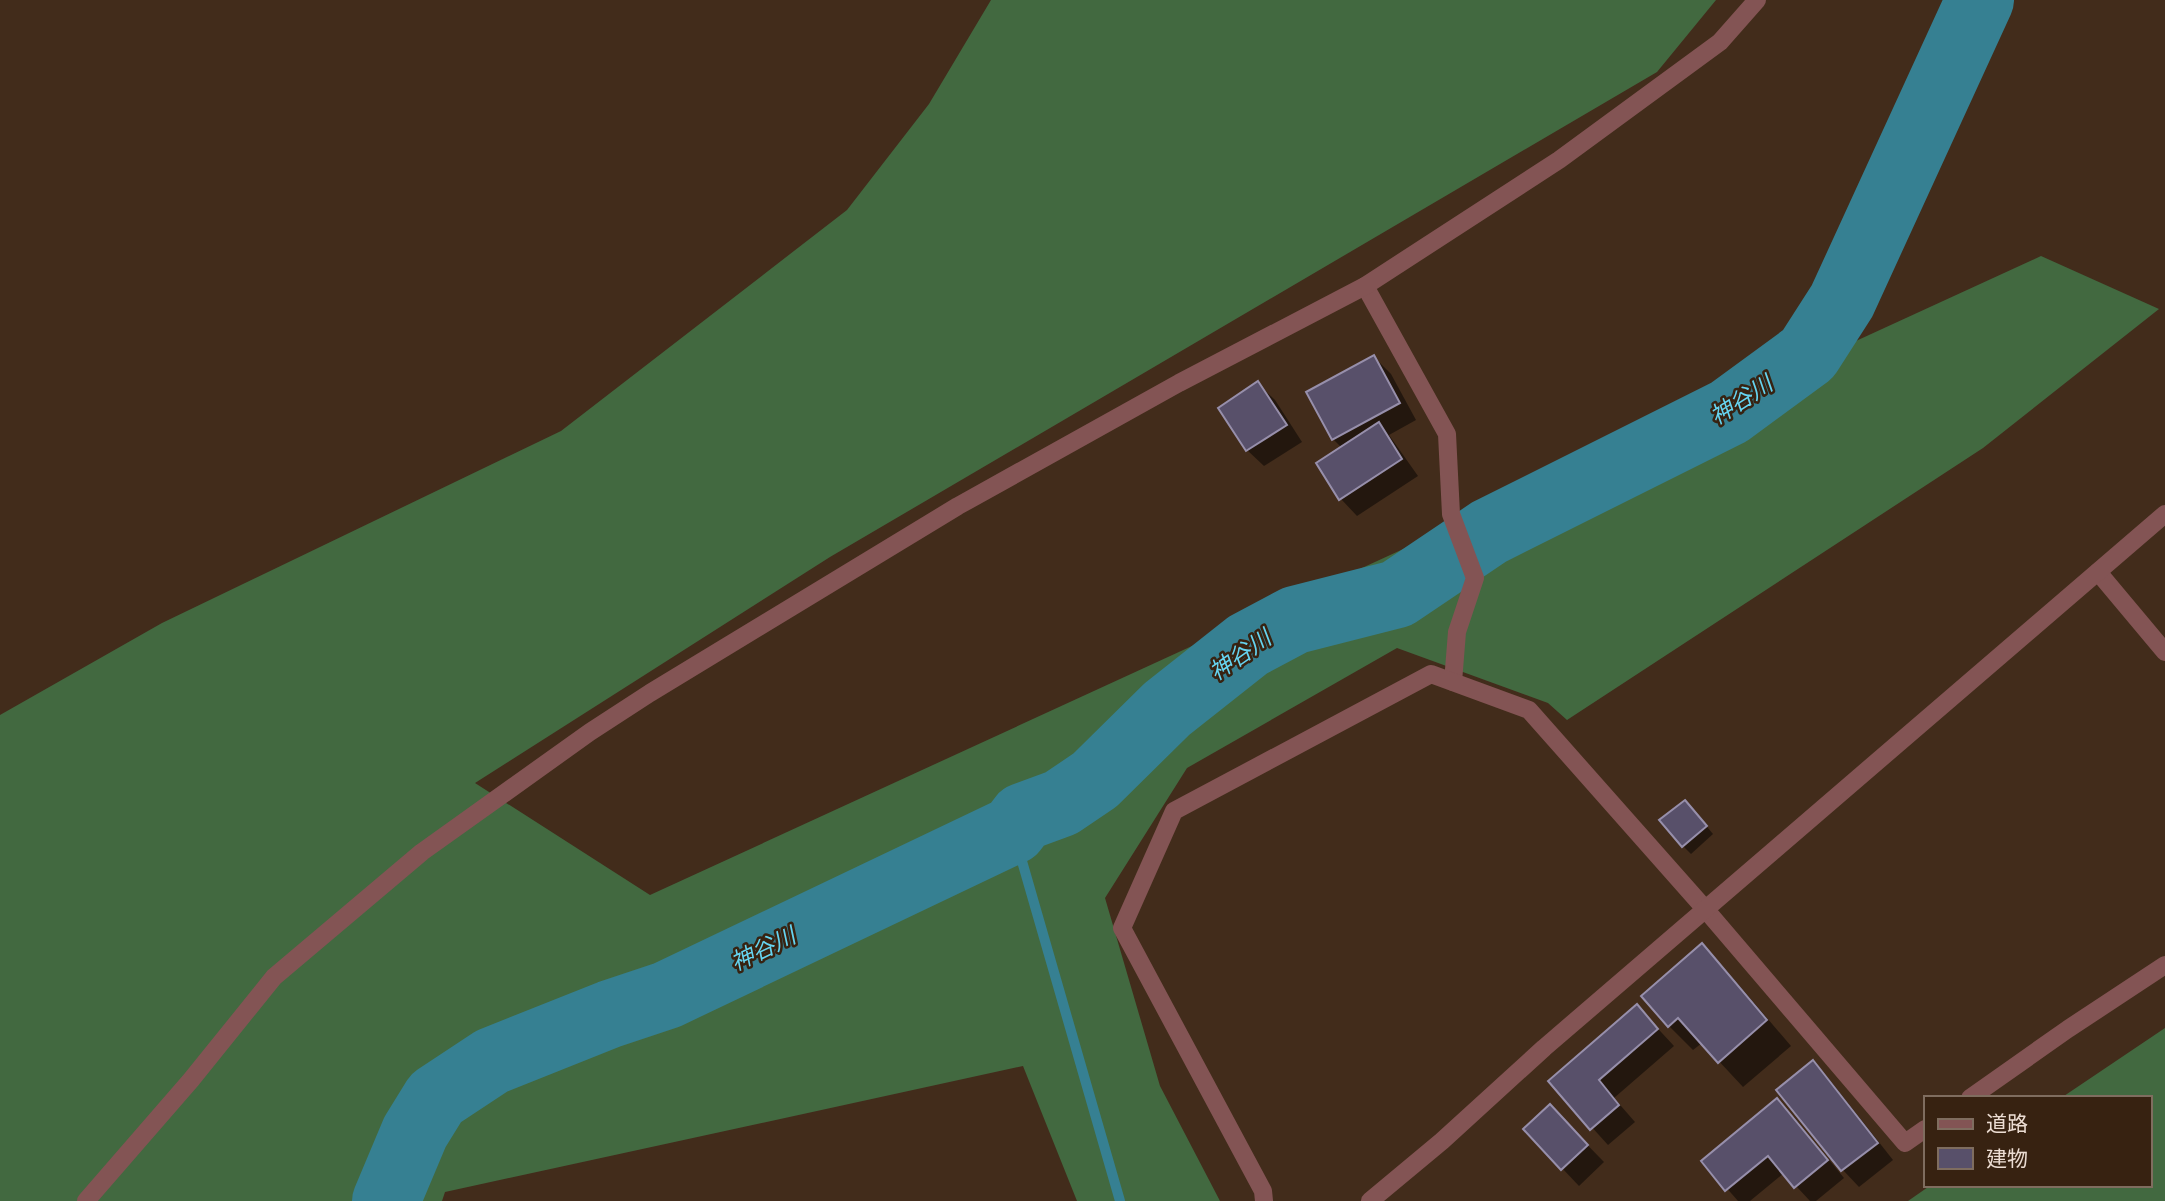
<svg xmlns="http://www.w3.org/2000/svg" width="2165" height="1201" font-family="Overpass,'Noto Sans JP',sans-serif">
<rect width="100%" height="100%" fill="#422c1b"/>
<!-- forest -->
<g fill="#426940">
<polygon points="991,0 1716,0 1657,72 830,557 475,783 650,895 2041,256 2159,309 1983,448 1567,720 1548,703 1397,648 1187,768 1105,898 1160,1086 1220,1201 1077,1201 1023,1066 445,1192 442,1201 0,1201 0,715 162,623 561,431 847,210 929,104"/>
<polygon points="2165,1028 2165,1201 1908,1201 1931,1185 2149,1185 2149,1098 2061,1098"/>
</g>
<!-- shadow -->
<g fill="#0007">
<polygon points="1374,357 1391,374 1416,420 1389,435 1418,476 1357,516 1341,499 1318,464 1342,448 1333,439"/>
<polygon points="1258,384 1275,400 1302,442 1264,466 1247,450"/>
<polygon points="1693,810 1713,834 1691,854 1683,846"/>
<polygon points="1701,946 1726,970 1791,1046 1743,1087 1702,1043 1693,1050 1669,1026"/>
<polygon points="1637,1006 1674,1046 1614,1098 1635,1122 1608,1145 1550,1081"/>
<polygon points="1812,1063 1829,1079 1893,1160 1859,1187 1843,1170 1779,1090"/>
<polygon points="1777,1100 1794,1117 1844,1178 1816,1201 1810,1201 1784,1173 1750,1201 1738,1201 1703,1161"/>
<polygon points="1566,1123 1604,1162 1579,1186 1525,1129"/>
</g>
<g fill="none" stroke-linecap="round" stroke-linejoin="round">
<!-- stream -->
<polyline stroke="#368092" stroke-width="10" points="1013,830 1120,1201"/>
<!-- river -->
<polyline stroke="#368092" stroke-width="68" points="386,1201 415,1132 436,1098 492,1061 610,1014 667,995 1013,830 1023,817 1061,803 1095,780 1167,709 1248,645 1295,620 1397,594 1489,532 1729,412 1808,354 1842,301 1980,0"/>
</g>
<!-- building -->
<g fill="#58506a" stroke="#978fab" stroke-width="2">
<polygon points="1374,355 1400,403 1332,440 1306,392"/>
<polygon points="1258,381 1287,425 1246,451 1218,408"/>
<polygon points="1379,422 1402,459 1339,500 1316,463"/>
<polygon points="1685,800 1707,826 1682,847 1659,820"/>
<polygon points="1702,943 1767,1020 1718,1063 1678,1018 1668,1027 1641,996"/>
<polygon points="1637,1004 1658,1029 1599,1080 1619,1105 1590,1130 1548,1081"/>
<polygon points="1813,1060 1878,1143 1841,1171 1776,1090"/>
<polygon points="1777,1098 1828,1160 1794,1188 1768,1156 1725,1191 1701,1161"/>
<polygon points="1550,1104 1588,1145 1561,1170 1523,1129"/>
</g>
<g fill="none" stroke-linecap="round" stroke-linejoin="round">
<!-- minor -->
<g stroke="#835454" stroke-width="18">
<polyline points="1365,286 1447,434 1451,514 1475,578 1457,632 1453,682"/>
<polyline points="2098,572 2165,652"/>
<polyline points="1970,1098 2068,1029 2165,965"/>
<polyline points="86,1201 191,1080 274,977 422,852 590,732 650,693 958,506 1179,383 1365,286 1559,160 1720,42 1757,0"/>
<polyline points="1264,1201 1263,1191 1122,928 1174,811 1431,674 1529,710 1706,910 1905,1143 1925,1129"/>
<polyline points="1370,1201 1442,1141 1544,1048 2165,514"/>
</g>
</g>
<g text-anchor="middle" stroke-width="5" stroke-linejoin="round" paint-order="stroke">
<!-- water labels -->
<g font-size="23" font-style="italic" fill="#66d4f0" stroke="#372211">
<text transform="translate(1741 400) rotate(-33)" y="8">神谷川</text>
<text transform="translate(1240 655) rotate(-35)" y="8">神谷川</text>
<text transform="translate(763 949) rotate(-26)" y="8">神谷川</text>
</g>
</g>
<!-- legend -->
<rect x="1924" y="1096" width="228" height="91" fill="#372211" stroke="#7f6d5f" stroke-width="2"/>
<rect x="1938" y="1119" width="35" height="10" fill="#835454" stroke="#7f6d5f" stroke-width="2"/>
<text x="1986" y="1131" font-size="21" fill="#ecddd3">道路</text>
<rect x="1938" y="1148" width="35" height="21" fill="#58506a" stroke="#7f6d5f" stroke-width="2"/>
<text x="1986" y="1166" font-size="21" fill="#ecddd3">建物</text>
</svg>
